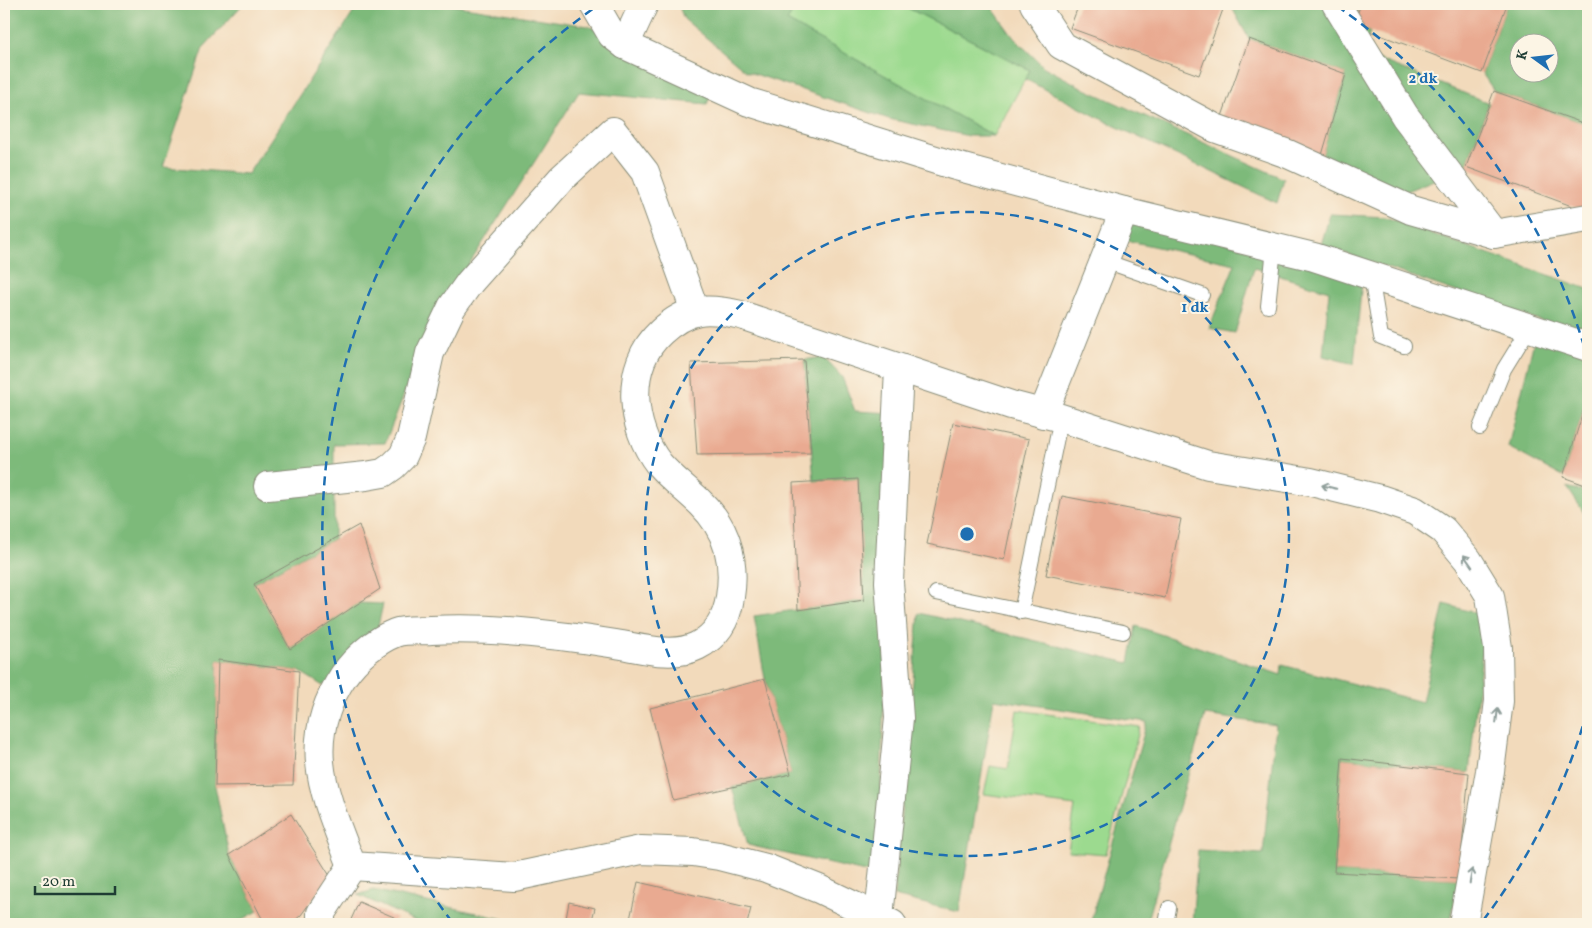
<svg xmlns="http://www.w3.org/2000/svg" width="1592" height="928" font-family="Vollkorn,serif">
<rect width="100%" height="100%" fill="#fcf5e5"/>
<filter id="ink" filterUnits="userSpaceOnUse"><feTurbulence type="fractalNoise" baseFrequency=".02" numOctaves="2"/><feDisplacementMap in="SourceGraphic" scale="10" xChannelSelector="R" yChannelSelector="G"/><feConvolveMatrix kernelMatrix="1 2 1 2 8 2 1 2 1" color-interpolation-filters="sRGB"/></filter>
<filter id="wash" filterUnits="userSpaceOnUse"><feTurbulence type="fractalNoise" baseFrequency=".0096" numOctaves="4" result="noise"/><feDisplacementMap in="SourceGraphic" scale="20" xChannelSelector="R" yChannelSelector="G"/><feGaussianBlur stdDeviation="1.12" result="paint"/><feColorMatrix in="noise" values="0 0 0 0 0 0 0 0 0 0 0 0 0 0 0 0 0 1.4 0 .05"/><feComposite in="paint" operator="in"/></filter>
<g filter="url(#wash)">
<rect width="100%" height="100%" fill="#f2dabb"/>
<!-- green -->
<g fill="#9cda8f" stroke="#5e8c62">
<polygon points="797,4 900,4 1030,70 994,136 786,21"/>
<polygon points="1017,710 1140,727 1106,854 1068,851 1075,806 984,794 990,766 1008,769"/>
</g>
<!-- forest -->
<g fill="#7dba7a" stroke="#4e7c57" fill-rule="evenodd">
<polygon points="4,4 243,4 203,48 163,167 248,174 359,4 444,4 588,26 718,79 707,104 579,92 468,266 412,374 385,443 334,444 334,539 254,583 290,649 358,603 383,604 374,644 323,686 299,671 218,660 215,786 229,855 258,911 234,924 4,924"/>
<polygon points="678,4 797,4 787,21 994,136 969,136 889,119 746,71 684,19"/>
<polygon points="900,4 993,4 993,9 1014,38 1044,67 1085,89 1284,179 1277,203 1109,123 1025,79 1030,70"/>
<polygon points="1230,4 1361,4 1353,25 1370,32 1362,53 1489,103 1466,167 1399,194 1322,155 1346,74 1249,39"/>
<path d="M1507,4H1530L1538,7L1541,4H1588V125L1494,91L1482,73ZM1520,42H1550V72H1520Z"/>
<polygon points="1330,214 1385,217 1588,289 1588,337 1321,245"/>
<polygon points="1130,217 1362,280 1354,364 1323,356 1329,291 1254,268 1235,333 1209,328 1235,264 1125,240"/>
<polygon points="1535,337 1588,355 1588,395 1563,477 1508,447"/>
<polygon points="823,357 842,377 855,411 893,413 878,875 748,845 732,787 791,774 765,679 754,616 864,600 858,479 814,481 804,360"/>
<polygon points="1567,487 1588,493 1588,519"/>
<polygon points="1444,604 1486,616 1469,773 1342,758 1334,872 1459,879 1450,924 1192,924 1198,850 1263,854 1276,725 1205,715 1146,924 1090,924 1147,722 994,699 959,912 894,896 919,613 1129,663 1136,626 1281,675 1282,665 1422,702"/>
<polygon points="373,890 526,924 422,924 358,895"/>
</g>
<g id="blocks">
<!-- building -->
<g fill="#e9aa91">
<polygon points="1079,4 1225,4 1199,75 1070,28"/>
<polygon points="1361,4 1507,4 1482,73 1353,25"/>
<polygon points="1249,39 1346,74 1322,155 1219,125"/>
<polygon points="1494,91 1588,125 1588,212 1466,167"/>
<polygon points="804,360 811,453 697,455 691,363"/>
<polygon points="1588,396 1588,486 1563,477"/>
<polygon points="953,423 1029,439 1004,560 927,544"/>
<polygon points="858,479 864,600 798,610 793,483"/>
<polygon points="1062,496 1181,519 1165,598 1046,575"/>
<polygon points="359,525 380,589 290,649 254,584"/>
<polygon points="218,660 299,671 293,785 215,786"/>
<polygon points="765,679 791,774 673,800 650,708"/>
<polygon points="1342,758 1469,773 1459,879 1334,872"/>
<polygon points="291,814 330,876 301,915 291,924 265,924 229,855"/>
<polygon points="638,882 751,908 747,924 629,924"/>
<polygon points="359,902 396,918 393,924 349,924"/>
<polygon points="569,902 595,908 591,924 565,924"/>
</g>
</g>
</g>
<g filter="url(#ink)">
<use href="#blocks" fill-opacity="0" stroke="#888c78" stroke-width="1"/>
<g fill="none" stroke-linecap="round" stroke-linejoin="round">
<!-- lane casing -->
<g stroke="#888c78" stroke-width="16">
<g id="lane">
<polyline points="1105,261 1202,295"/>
<polyline points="1371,276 1381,337 1404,346"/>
<polyline points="1268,306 1274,248"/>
<polyline points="1480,428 1504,369 1530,327"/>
<polyline points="936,593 1123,632"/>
<polyline points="1021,612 1061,418"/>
<polyline points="1166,924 1169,908"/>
</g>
</g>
<!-- street casing -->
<g stroke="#888c78" stroke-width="30">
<g id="street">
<polyline points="594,4 612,35 625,45 749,102 952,165 1124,211 1314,257 1588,347"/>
<polyline points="1034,4 1061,45 1215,128 1288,154 1411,210 1494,234 1588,218"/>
<polyline points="1336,4 1405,116 1494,234"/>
<polyline points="625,45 644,4"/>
<polyline points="1043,414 1124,211"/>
<polyline points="268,486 366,476 383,473 393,466 403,456 411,438 430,353 452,307 470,282 562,178 613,131 645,172 695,311"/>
<polyline points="879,917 899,718 889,582 899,369"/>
<polyline points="321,924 321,913 352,866"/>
<path d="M892,924L819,889L766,868L719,856L693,852L641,850L514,877L352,866C326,797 298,744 344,675C356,658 375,641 395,633C405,629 420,631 431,630C493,627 554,634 616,644C641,648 673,658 697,646C717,636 727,619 730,597C734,572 731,545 717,523C702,499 677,485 659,464C630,427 624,366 661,332C688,307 707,307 741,315L1011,405L1061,418L1208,465L1311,482L1380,499L1415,511L1443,530L1468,560L1490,596L1498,648L1499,701L1490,771L1463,924"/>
</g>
</g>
<!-- lane -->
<use href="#lane" stroke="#fff" stroke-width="14"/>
<!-- street -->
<use href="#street" stroke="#fff" stroke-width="28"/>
</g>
<!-- one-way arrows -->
<defs><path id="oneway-shaft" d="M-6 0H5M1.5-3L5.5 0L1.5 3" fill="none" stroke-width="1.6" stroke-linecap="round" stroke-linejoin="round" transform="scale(1.25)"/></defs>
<g stroke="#8f9e9a">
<use href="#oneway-shaft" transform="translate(1329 487) rotate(-167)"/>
<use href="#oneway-shaft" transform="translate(1468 561) rotate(-125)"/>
<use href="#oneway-shaft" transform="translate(1497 716) rotate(-83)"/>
<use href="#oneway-shaft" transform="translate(1471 876) rotate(-80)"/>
</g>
</g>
<!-- distance rings -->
<g fill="none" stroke="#1f6fb2" stroke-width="2.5" stroke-dasharray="9 6">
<circle cx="967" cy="534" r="322"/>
<path d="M1587 712A645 645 0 0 1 1482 922M452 922A645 645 0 0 1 597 6M1337 6A645 645 0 0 1 1587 356"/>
</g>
<circle cx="967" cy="534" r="8" fill="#1f6fb2" stroke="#fcf5e5" stroke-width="2.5"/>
<g font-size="15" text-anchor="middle" font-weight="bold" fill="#1f6fb2" stroke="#fcf5e5" stroke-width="4" stroke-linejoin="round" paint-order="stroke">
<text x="1423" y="83">2 dk</text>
<text x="1195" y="312">1 dk</text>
</g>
<!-- margin -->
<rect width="1592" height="928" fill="none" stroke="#fcf5e5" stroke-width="20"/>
<!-- north arrow -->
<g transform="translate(1534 58) rotate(285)"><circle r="24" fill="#fcf5e5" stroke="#a4ab9e"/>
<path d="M0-4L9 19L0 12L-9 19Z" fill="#1f6fb2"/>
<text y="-8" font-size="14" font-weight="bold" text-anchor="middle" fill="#1f3d34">K</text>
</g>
<!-- scale -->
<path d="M35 886v8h80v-8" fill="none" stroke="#1f3d34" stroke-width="2.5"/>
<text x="42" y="886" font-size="15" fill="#1f3d34" stroke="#fcf5e5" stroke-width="4" paint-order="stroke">20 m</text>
</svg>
